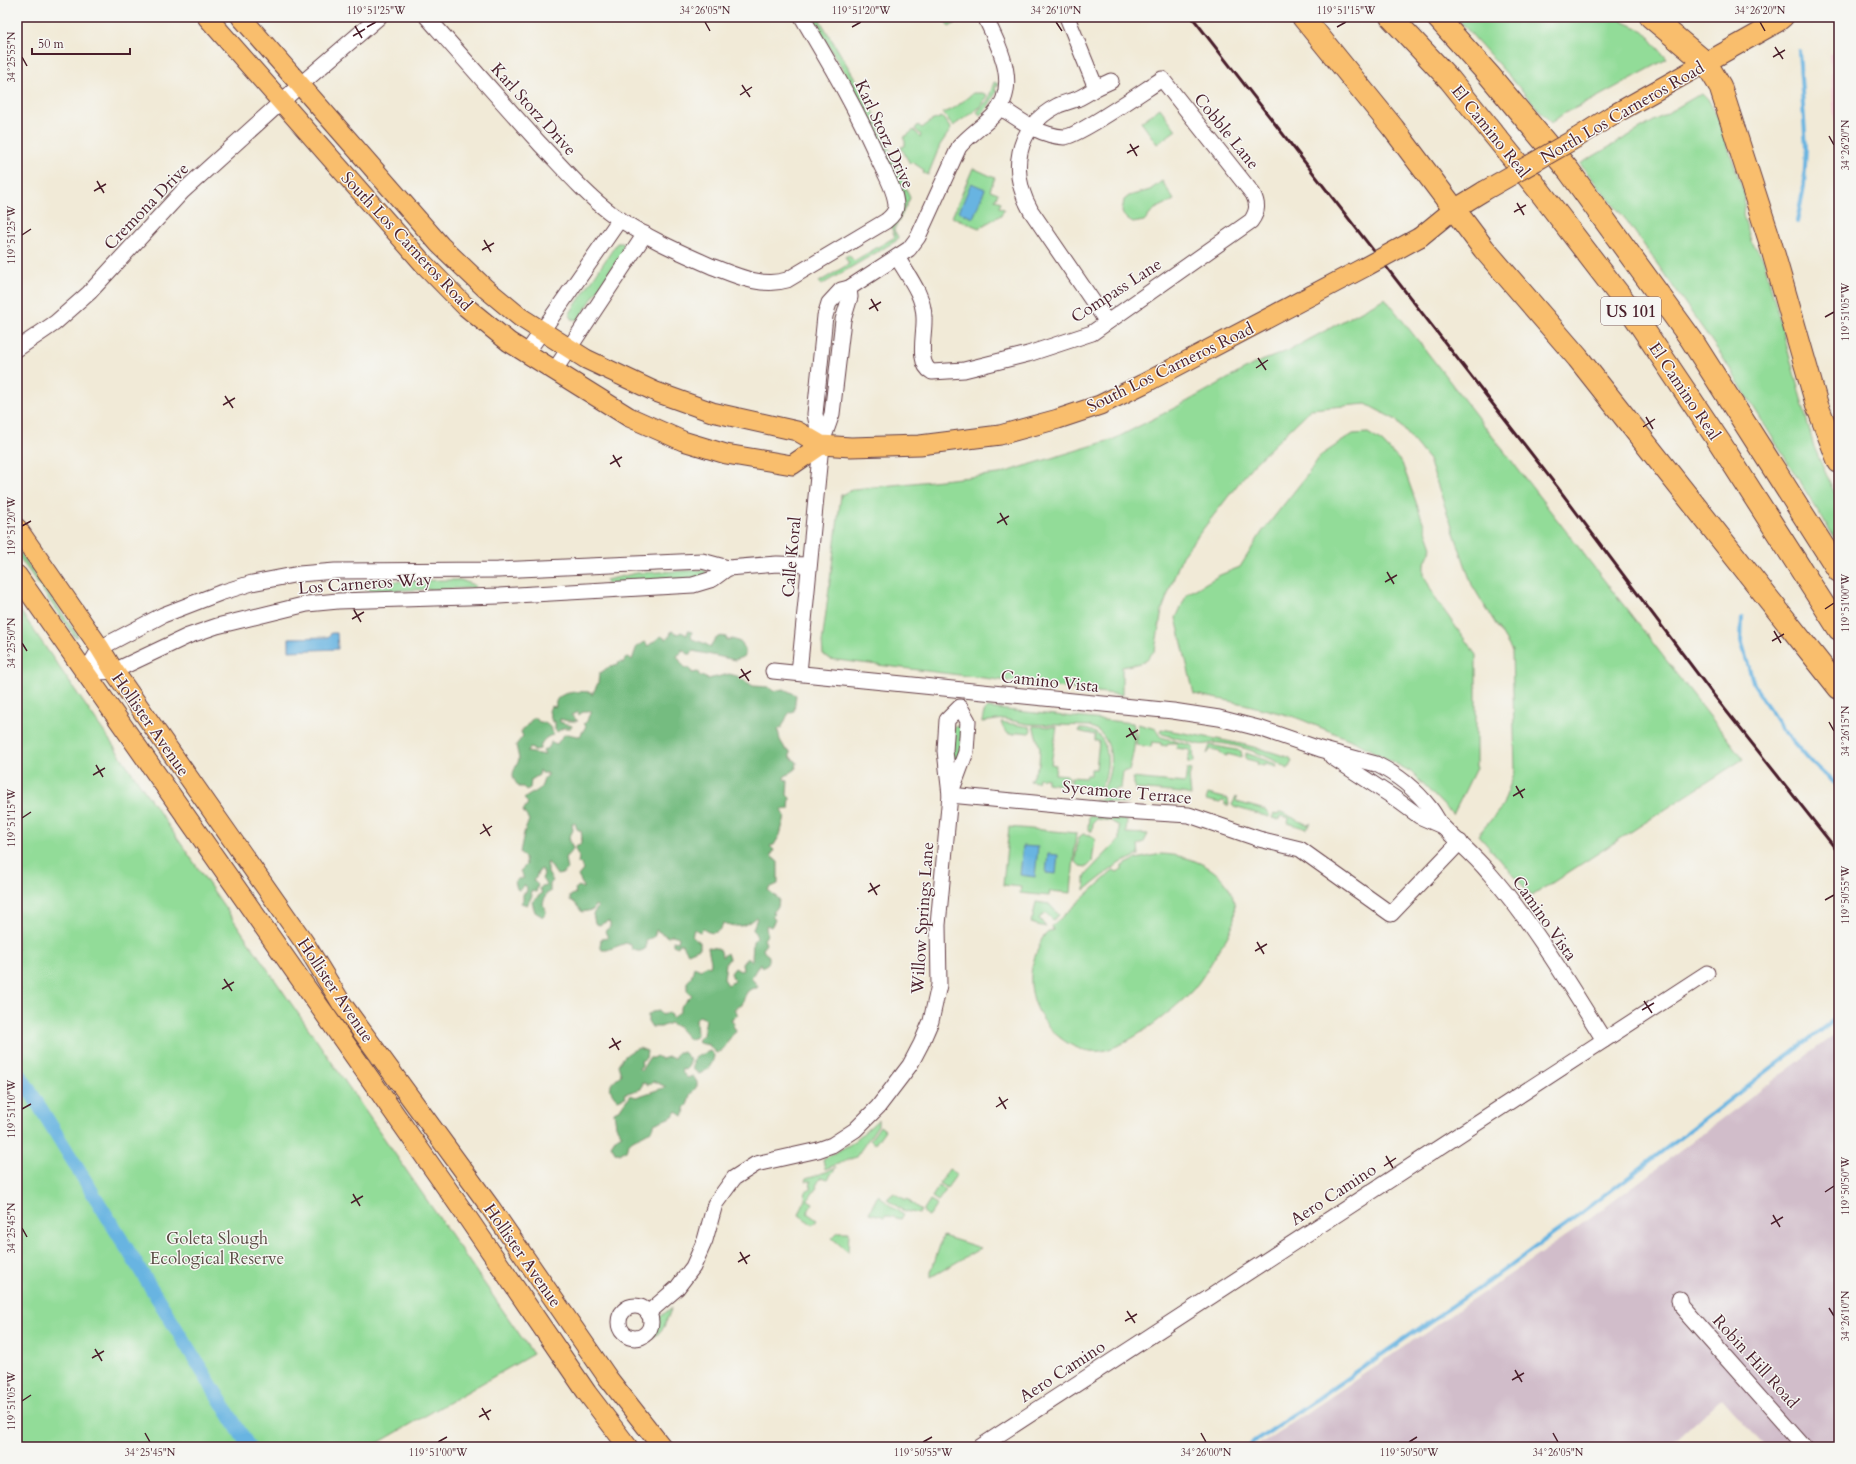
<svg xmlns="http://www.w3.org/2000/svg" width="1856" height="1464" font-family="Cardo,serif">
<rect width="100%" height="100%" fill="#f6f6f2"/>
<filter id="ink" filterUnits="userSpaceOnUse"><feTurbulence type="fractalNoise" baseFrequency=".025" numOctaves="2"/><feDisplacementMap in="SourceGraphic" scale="8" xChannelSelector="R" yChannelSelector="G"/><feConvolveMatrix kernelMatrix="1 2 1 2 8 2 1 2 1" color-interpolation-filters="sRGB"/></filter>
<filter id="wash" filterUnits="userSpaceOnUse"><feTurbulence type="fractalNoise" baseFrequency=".012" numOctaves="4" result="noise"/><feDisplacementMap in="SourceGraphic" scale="16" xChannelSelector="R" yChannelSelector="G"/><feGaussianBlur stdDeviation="0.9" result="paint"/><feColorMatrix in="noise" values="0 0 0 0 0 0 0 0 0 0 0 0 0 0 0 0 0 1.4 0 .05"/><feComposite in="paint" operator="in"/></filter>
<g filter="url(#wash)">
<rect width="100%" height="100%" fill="#f1ead7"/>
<!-- built -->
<polygon fill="#f6cfd8" points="1839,49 1839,200 1830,55"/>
<!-- industrial -->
<polygon fill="#d1bdca" points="1839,1031 1839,1447 1765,1447 1722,1398 1669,1447 1257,1447 1575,1230"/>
<!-- green -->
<g fill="#92dc98" stroke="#6e7e62">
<polygon points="812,17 818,17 859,85 875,115 910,198 894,230 898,237 896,241 821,285 819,282 849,264 845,257 849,255 854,261 895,237 891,227 896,222 902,196 878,136 861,101"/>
<polygon points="943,17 965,17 949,27"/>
<polygon points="1456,17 1618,17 1624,22 1644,31 1667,59 1590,101 1563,114 1551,123"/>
<polygon points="994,82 998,84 998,86 996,86 995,91 997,91 988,107 980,115 977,112 988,100"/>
<polygon points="973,93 982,93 987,95 980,107 953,126 943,113 956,107"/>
<polygon points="1702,93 1708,99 1719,120 1745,197 1743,215 1751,241 1763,258 1814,447 1839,503 1839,545 1720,353 1627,221 1580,164"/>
<polygon points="1160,108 1176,130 1157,144 1141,122"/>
<polygon points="942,117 951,129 940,145 928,175 923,173 924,170 912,162 910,164 901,147 905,146 905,141 903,138 914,130 920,137 921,135 915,129 918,125 922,128 931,121"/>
<polygon points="973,168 995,178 990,190 998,193 995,200 1001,202 999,207 1004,209 1001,215 979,228 952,217"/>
<polygon points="1162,181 1174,200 1155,209 1144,221 1133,223 1128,220 1124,216 1122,211 1124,200 1129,196 1150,190"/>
<polygon points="617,243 623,243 625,249 578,320 571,319 570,313"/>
<polygon points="1385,298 1743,759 1532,896 1478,835 1502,807 1515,771 1512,651 1472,585 1429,460 1396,420 1366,404 1311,409 1252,466 1182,556 1162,610 1155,650 1147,659 1140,663 1122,667 1122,695 829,659 823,654 822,643 841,495 854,489 999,474 1114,439 1188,401 1254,364 1290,350"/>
<polygon points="1368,433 1382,442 1402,463 1432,547 1424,565 1424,575 1435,598 1476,655 1476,768 1453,815 1411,772 1356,742 1295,717 1244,704 1194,694 1176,618 1187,594 1220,575 1240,567 1262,532 1308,474 1320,456 1353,434"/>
<polygon points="17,548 78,636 75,637 17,554"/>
<polygon points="704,570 707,573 705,577 607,584 606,580 637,573"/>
<polygon points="442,580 461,580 476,586 474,588 375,591 347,587 346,585 348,583"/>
<polygon points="17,606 533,1354 371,1447 17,1447"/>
<path d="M987,708L1133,723C1138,737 1132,758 1129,771H1123L1121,788L1099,794C1101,790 1105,786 1107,781C1114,761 1112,734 1089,726L1027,724L1004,719L982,722L984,712Z"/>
<path d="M1001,722L1030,727L1031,731L1029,733L1019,732C1009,738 1004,732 1001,722Z"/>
<polygon points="1138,724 1156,729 1159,735 1161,737 1193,746 1194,762 1188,763 1190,750 1176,748 1177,743 1168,743 1167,746 1161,745 1161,743 1152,742 1151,747 1136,745"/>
<polygon points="954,726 962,727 961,750 954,769 950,748"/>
<polygon points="1033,726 1057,727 1051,764 1056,765 1055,774 1067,775 1069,777 1067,786 1047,783 1047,779 1039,778 1038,782 1030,781 1039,764 1040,748"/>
<path d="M1079,729C1102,728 1109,747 1107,767C1106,775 1105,784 1097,789L1071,785V777L1085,778L1086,775H1091V769H1096L1099,741H1095V735L1078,731Z"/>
<path d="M1161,729C1205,737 1248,743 1290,758L1292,761L1288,769C1268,755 1243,746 1219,743C1212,742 1204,746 1198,744C1185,741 1174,737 1162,734L1160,731Z"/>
<polygon points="1210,745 1241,751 1242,756 1239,757 1227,754 1227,756 1220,754 1220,751 1211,749 1207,754"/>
<polygon points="1246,753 1276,764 1277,767 1265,764 1264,766 1257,764 1258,762 1246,759"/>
<polygon points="1187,769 1191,770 1189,777 1191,795 1182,793 1136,789 1132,778 1185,783"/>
<polygon points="1119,792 1121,795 1127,796 1127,803 1094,801"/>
<polygon points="1208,794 1228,799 1229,805 1225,805 1225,802 1222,801 1220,803 1206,800"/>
<polygon points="1236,797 1237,802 1265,810 1269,814 1269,817 1234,807 1232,805"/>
<polygon points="1281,812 1308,825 1311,823 1307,829 1288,823 1289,818 1280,816 1279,820 1272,818 1274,814 1277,815"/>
<polygon points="1089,816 1127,820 1126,833 1148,834 1144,842 1138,845 1139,855 1118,864 1085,890 1085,877 1087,873 1119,840 1119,826 1111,821 1097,819 1093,823 1092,831 1090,831 1088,827"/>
<polygon points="1009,827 1076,833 1071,893 1050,891 1049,896 1020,893 1021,887 1003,885"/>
<polygon points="1083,834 1091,835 1095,840 1092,862 1087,867 1080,866 1075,861 1078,838"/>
<path d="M1161,854C1197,855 1241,877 1234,919C1232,931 1224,942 1218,952C1209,966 1201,982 1189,994C1170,1013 1127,1047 1101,1051C1072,1055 1043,1028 1035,1003C1028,983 1030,966 1039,947C1040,943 1042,937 1046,934C1048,932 1050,932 1053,930L1052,926L1114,870L1117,872L1122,869V866L1136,859Z"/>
<polygon points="1036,902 1049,904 1058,914 1059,915 1053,920 1046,913 1039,918 1046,927 1030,923 1033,917"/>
<polygon points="878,1120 878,1125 856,1157 825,1169 823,1159 851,1144"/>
<polygon points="880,1126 885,1130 875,1144 870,1140"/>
<polygon points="836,1167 828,1179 821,1177 816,1186 817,1187 808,1200 813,1203 807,1213 817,1220 813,1225 799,1215 805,1199 806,1190 810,1190 811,1181 806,1181 806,1178 826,1172"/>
<polygon points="949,1169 957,1174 947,1188 940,1183"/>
<polygon points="939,1186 946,1190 938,1201 932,1197"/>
<polygon points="894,1193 906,1200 907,1199 910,1201 910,1202 921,1210 919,1214 902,1210 887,1199"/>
<polygon points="878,1195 893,1208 904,1214 901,1219 885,1215 884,1218 882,1216 869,1213"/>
<polygon points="930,1200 937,1204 930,1215 927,1216 923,1211"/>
<polygon points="838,1232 849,1232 848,1252 832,1238"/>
<polygon points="943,1236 981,1248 931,1277 931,1272"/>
<polygon points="672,1307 664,1327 653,1339 658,1326 660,1317"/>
</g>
<!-- forest -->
<g fill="#75bc80" stroke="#606e56">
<path d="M671,631L678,634L681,632L687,635L688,631L692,632L691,638C698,643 705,641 710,648C713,641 717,634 726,637L727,640L733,639L742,643L745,650V656L735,660L693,651L691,654H688L682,649V652L677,656L684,667L690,669L692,673L698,672L699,675L708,679L729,674L737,676L753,686L769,687L773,691L784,689L796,695L794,711C784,713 787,725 778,730L780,740L786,750L790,751V757L797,762L796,769L784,777V779L788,781L787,795L790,798L789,809L781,810L785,817L780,835L774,845L770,846L774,850L771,856L778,862V884L769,888L768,890L779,899L778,907L772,912L774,914L772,916L775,920L771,927L767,925L766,926C766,932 769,934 764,939L766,944L763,948L764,952L769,956V962L763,967L760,963L751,978L758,986L757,988C746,988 745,996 742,1005L734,1009L738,1015L731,1019L734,1024L732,1027L735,1028L736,1032C727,1037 727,1051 716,1053L709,1045L699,1043L698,1040L703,1035L706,1019L699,1016L696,1019L697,1036L690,1040L678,1027L670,1023L661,1027H652L648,1021V1015L652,1012L659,1011L662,1015L669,1012L672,1018L680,1012V1007L692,995L687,991V982L691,978L694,967L701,970L706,965L710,967L711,962L708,947L716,948L721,951L722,957L727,953L729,959L726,963L724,979L728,985L734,981L731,973L735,968L740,971L743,970L742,964L746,959L749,958L752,961L753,941L757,937L753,929L757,918L756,917C742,929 739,927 723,923C720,934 711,935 703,929L700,932L694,929L692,936L700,942V948L688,953L682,944H678V947L673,945V941L678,942L679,937L672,935L668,937L656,930L654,937L646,940V948C641,952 638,952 632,949L631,945L626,943L607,950H602L600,946L601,939L608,938L605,931L610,927V923L608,921L599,925L595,923L593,914L598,907L595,905L593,910L582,912L574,902L570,900V896L576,893L575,889L579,886L582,888L584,887L578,876L583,870L581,864L578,863L579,857L575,849V847L580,845L582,837L581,831L577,829L575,823H572L573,830L569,838L573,849L565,858L567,870L562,874L557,875L548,862L547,865L548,867V873L553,881L550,884V892L546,894L543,904L546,913L543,917L535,912L532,902L542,893L540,889L542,886L547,885L542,879L544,874L542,869L538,871L536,878L533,880L538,885L536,892L531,891L532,896L527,905L521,903L523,900V893H526L527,888L525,885L519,890L517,889L515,882L518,879L524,878L520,871L526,865L525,858L520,852L524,833L529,820L523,811L528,803L524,799C535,789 541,794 544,778H547V773H542L540,770L539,775L531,780L530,788L526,790L523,787H519C508,773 515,772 519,759L516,745L523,736L521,732L533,718H536L539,722C544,721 553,727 553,735C547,736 540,742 540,749L535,750L530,748L527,752L545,755L543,751L550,746L551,742L557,744C567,728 567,736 580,736L586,726L584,724L587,721L589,715L591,714V711H584L579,715L578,712L571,715L578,721H568L560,719V722L572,726L571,728H563L557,732L555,730V721L552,722L549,711L551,706L556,707C552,691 581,691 591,692L592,695L598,683L599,674L607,668L618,665V663L621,662L624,663L625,658L629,657L632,660L637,646L645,642L648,646L661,636L666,639L670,636Z"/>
<path d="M639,1048L647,1051L646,1058L641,1061L642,1066L639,1068L641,1071L649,1058H653L656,1056L662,1059L668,1057L674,1058L678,1052H683L689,1058L690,1063L686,1070L682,1069V1072L687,1078L693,1076L697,1082V1086L690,1095L687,1105L684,1108L685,1113L683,1116L676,1111L673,1116L654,1124V1126C652,1128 650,1132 647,1133C638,1139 629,1138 626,1150L620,1154L615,1152L611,1145L615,1139L622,1135L616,1126L614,1112L620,1109L630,1095L636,1097L666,1087L654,1081L648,1085L643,1082L641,1089L624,1094L625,1097L618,1100C607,1089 608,1084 621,1075L618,1065C622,1057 630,1051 639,1048Z"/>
<path d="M710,1051L714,1055C713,1064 708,1071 699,1074L693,1069V1061L699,1054L701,1055Z"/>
</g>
<!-- water -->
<g fill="#67b4e1" stroke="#586a86">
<polygon points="971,183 985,189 973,218 959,212"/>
<polygon points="331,633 337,633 338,649 289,651 289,638 328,637"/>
<polygon points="1023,846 1038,847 1035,877 1020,875"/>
<polygon points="1048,854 1058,855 1056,874 1046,873"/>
</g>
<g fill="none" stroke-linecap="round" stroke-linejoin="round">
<!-- stream -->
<g stroke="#67b4e1" stroke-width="4">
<polyline points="1797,222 1804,186 1806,147 1799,51"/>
<polyline points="1742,618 1741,641 1754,685 1782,729 1809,760 1839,788"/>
<polyline points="1247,1447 1490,1280 1570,1222 1839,1016"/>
</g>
<!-- canal -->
<polyline stroke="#67b4e1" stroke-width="14" points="17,1070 249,1447"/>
</g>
</g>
<g filter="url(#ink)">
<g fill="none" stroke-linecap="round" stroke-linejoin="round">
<!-- minor casing -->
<g stroke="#633d45" stroke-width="17">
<g id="minor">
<path d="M427,17C465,60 502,102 540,144C563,168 585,194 612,214C643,236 677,251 711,266C735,275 761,288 787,280L886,221C891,217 896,212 896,206C896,192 886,175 880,163C858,111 831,66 802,17"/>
<path d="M1067,17L1096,88C1090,92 1084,96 1077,99C1071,101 1063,103 1057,106C1015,128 1009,172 1031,211L1107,322"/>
<polyline points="1096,88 1111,81"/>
<path d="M897,257C908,276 924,295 924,318C925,334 916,364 932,372L964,370L1028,354L1092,333L1251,221C1258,211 1258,204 1253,194L1162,79C1146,89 1077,137 1064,137C1040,136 1020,120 1000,107"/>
<polyline points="17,349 55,323 89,293 182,192 300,85 379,17"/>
<polyline points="526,354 620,219"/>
<polyline points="554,371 645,234"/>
<path d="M821,445L815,414L825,316L829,303L841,290L849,288L909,249L918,237L959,147C969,135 982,127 993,116C1021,87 1000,48 985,17"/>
<path d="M773,671L1173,711L1219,718L1262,729L1320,749L1376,764C1396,774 1416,790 1430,808C1435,814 1438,822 1444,828C1459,843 1475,856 1489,873C1533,923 1568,983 1604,1040"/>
<polyline points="85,673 100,648 163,615 220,593 252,583 299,574 335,571 498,570 702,561 728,568 777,564 809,565"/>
<polyline points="85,673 114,671 188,636 217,626 307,604 338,601 499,596 693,585 713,579 728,568"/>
<polyline points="799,673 821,445 832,414 843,320 850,297 849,288"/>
<polyline points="1332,757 1393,797 1419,816 1442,826"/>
<polyline points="950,795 1108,810 1189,815 1259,839 1300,849 1391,914 1460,842"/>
<polyline points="1679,1299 1680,1305 1806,1447"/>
<circle cx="635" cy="1322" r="16"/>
<polyline points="648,1313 677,1288 693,1267 705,1240 715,1204 734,1178 756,1164 818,1150 832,1145 855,1130 878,1107 910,1065 921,1044 931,1021 939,985 938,925 950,795 945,751 947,720 960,707 968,721 966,752 950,795"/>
<polyline points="980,1447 1707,973"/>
</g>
</g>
<!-- major casing -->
<g stroke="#633d45" stroke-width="21">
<g id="major">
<polyline points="207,17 423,263 466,307 509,342 629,417 683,441 726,454 792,465 821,445"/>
<polyline points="241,17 440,245 485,288 520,317 586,359 656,392 712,412 797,431 821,445 851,447 920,445 1000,435 1058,419 1100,405 1143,384 1365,267"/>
<polyline points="1578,137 1611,116 1778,22 1784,17"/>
<polyline points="1420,237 1453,210 1484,191"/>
<polyline points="17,528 100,648 114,671 304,942 342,1004 490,1207 608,1378 662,1447"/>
<polyline points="17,575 467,1217 587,1393 628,1447"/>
</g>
</g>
<!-- highway casing -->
<g stroke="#633d45" stroke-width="24">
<g id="highway">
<polyline points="1303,17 1393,128 1484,249 1578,358 1839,688"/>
<polyline points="1391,17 1450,80 1538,189 1627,305 1720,443 1839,629"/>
<polyline points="1437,17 1489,75 1569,171 1691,339 1839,571"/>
<polyline points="1651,17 1706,63 1720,86 1769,238 1817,405 1839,462"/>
</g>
</g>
<!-- minor -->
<use href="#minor" stroke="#fff" stroke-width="15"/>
<!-- major -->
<use href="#major" stroke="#f9be6d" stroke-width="19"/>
<!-- highway -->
<use href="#highway" stroke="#f9be6d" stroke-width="22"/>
<!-- rail -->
<polyline stroke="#4a1f2b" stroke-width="3" points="1192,17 1558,488 1712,693 1839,853"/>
<!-- major-bridge casing -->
<g stroke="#633d45" stroke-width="21" stroke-linecap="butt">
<g id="major-bridge">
<polyline points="1484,191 1578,137"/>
<polyline points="1365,267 1420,237"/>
</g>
</g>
<!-- major-bridge -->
<use href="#major-bridge" stroke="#f9be6d" stroke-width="19"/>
</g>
</g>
<!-- ticks -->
<path fill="none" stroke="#4a1f2b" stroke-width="1.5" d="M705,22L710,31M1056,22L1062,31M1760,22L1765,31M355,26L362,38M367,27L376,22M852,27L861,22M1337,27L1346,22M353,36L365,29M1775,47L1783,59M22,57L27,66M1773,57L1785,50M742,85L750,97M740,95L752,87M1829,136L1834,145M1130,144L1137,156M1127,153L1139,146M97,181L104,193M94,191L106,184M1517,203L1524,215M1514,212L1526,205M22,235L31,229M484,240L491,252M482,250L494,243M871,299L878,311M869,309L881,302M1825,317L1834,312M1258,358L1266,370M1256,368L1268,360M225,396L233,408M223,405L235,398M1646,417L1653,429M1643,427L1655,419M613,455L620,467M610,464L622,457M1000,513L1007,525M997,523L1009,516M22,526L31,521M1387,572L1394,584M1385,582L1397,575M1825,609L1834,603M354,610L361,622M352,619L364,612M1774,631L1781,643M1772,641L1784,634M22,643L27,651M741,669L749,681M739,678L751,671M1829,722L1834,731M1129,728L1136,740M1126,737L1138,730M96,765L103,777M93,775L105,768M1516,786L1523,798M1513,796L1525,789M22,818L31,812M483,824L490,836M480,834L492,826M870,883L877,895M868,892L880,885M1825,900L1834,895M1257,942L1264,954M1255,951L1267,944M224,979L232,991M222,989L234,982M1644,1001L1652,1013M1642,1010L1654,1003M612,1038L619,1050M609,1048L621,1041M999,1097L1006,1109M996,1107L1008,1099M22,1109L31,1104M1386,1156L1393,1168M1384,1166L1396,1158M1825,1192L1834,1186M353,1194L360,1206M351,1203L363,1196M1773,1215L1780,1227M1771,1224L1783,1217M22,1228L27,1237M740,1252L747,1264M738,1262L750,1255M1829,1308L1834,1316M1127,1311L1135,1323M1125,1321L1137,1314M95,1349L102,1361M92,1358L104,1351M1515,1370L1522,1382M1512,1380L1524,1373M22,1401L31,1395M482,1408L489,1420M479,1417L491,1410M145,1433L150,1442M1201,1433L1206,1442M1553,1433L1558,1442M438,1442L447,1437M923,1442L932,1437M1409,1442L1417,1437"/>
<g text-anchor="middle" stroke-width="3" stroke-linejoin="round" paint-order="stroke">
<!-- shield labels -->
<rect fill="#f6f6f2" stroke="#7e6067" stroke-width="1" x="1601" y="297" width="60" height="28" rx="3"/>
<g font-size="16" font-weight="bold" fill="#4a1f2b">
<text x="1631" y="317">US 101</text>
</g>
<!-- street labels -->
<g font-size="17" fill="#4a1f2b" stroke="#f6f6f2">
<text transform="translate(534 109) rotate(48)" y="6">Karl Storz Drive</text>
<text transform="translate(1622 112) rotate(-30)" y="6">North Los Carneros Road</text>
<text transform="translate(1227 131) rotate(51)" y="6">Cobble Lane</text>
<text transform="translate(1491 131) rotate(51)" y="6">El Camino Real</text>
<text transform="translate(885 134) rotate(65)" y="6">Karl Storz Drive</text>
<text transform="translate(146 206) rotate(-46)" y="6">Cremona Drive</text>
<text transform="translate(407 241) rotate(47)" y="6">South Los Carneros Road</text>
<text transform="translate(1116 290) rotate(-33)" y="6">Compass Lane</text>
<text transform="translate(1170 367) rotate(-26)" y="6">South Los Carneros Road</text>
<text transform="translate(1685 391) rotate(56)" y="6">El Camino Real</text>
<text transform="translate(791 557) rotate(-85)" y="6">Calle Koral</text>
<text transform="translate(365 583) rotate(-4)" y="6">Los Carneros Way</text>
<text transform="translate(1050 681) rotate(6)" y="6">Camino Vista</text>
<text transform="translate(151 724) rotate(55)" y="6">Hollister Avenue</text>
<text transform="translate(1127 792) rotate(5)" y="6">Sycamore Terrace</text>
<text transform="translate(922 918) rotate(-86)" y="6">Willow Springs Lane</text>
<text transform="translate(1545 918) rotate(55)" y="6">Camino Vista</text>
<text transform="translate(336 990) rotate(56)" y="6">Hollister Avenue</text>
<text transform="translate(1333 1194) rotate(-33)" y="6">Aero Camino</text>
<text transform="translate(523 1255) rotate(55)" y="6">Hollister Avenue</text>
<text transform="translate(1756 1361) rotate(48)" y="6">Robin Hill Road</text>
<text transform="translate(1062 1371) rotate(-33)" y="6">Aero Camino</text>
</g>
<!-- park labels -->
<g font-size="17" fill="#5c4e46" stroke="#f6f6f2">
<text x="217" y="1244">Goleta Slough<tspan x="217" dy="20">Ecological Reserve</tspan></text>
</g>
</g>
<!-- margin -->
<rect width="1856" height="1464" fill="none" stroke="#f6f6f2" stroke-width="44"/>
<!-- scale -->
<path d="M32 48v6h98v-6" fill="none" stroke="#4a1f2b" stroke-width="2"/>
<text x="38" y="48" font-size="12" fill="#4a1f2b" stroke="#f6f6f2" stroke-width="3" paint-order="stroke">50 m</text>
<rect x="22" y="22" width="1812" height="1420" fill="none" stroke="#4a1f2b" stroke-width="1.5"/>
<g font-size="10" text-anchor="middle" fill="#4a1f2b">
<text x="376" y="14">119°51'25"W</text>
<text x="705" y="14">34°26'05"N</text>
<text x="861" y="14">119°51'20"W</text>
<text x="1056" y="14">34°26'10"N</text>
<text x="1346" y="14">119°51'15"W</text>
<text x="1760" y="14">34°26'20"N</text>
<text transform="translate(11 57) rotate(-90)" y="4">34°25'55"N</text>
<text transform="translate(1845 145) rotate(-90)" y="4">34°26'20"N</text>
<text transform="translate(11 235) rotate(-90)" y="4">119°51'25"W</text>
<text transform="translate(1845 312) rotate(-90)" y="4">119°51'05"W</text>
<text transform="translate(11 526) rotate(-90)" y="4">119°51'20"W</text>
<text transform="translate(1845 603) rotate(-90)" y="4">119°51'00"W</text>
<text transform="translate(11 643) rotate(-90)" y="4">34°25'50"N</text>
<text transform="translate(1845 731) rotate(-90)" y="4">34°26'15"N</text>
<text transform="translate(11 818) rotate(-90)" y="4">119°51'15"W</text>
<text transform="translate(1845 895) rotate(-90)" y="4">119°50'55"W</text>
<text transform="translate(11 1109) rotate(-90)" y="4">119°51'10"W</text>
<text transform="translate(1845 1186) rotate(-90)" y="4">119°50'50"W</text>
<text transform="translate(11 1228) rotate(-90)" y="4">34°25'45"N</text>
<text transform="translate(1845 1316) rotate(-90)" y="4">34°26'10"N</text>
<text transform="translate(11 1401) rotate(-90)" y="4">119°51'05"W</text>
<text x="150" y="1456">34°25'45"N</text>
<text x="438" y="1456">119°51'00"W</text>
<text x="923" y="1456">119°50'55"W</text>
<text x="1206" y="1456">34°26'00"N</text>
<text x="1409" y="1456">119°50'50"W</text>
<text x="1558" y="1456">34°26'05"N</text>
</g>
</svg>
